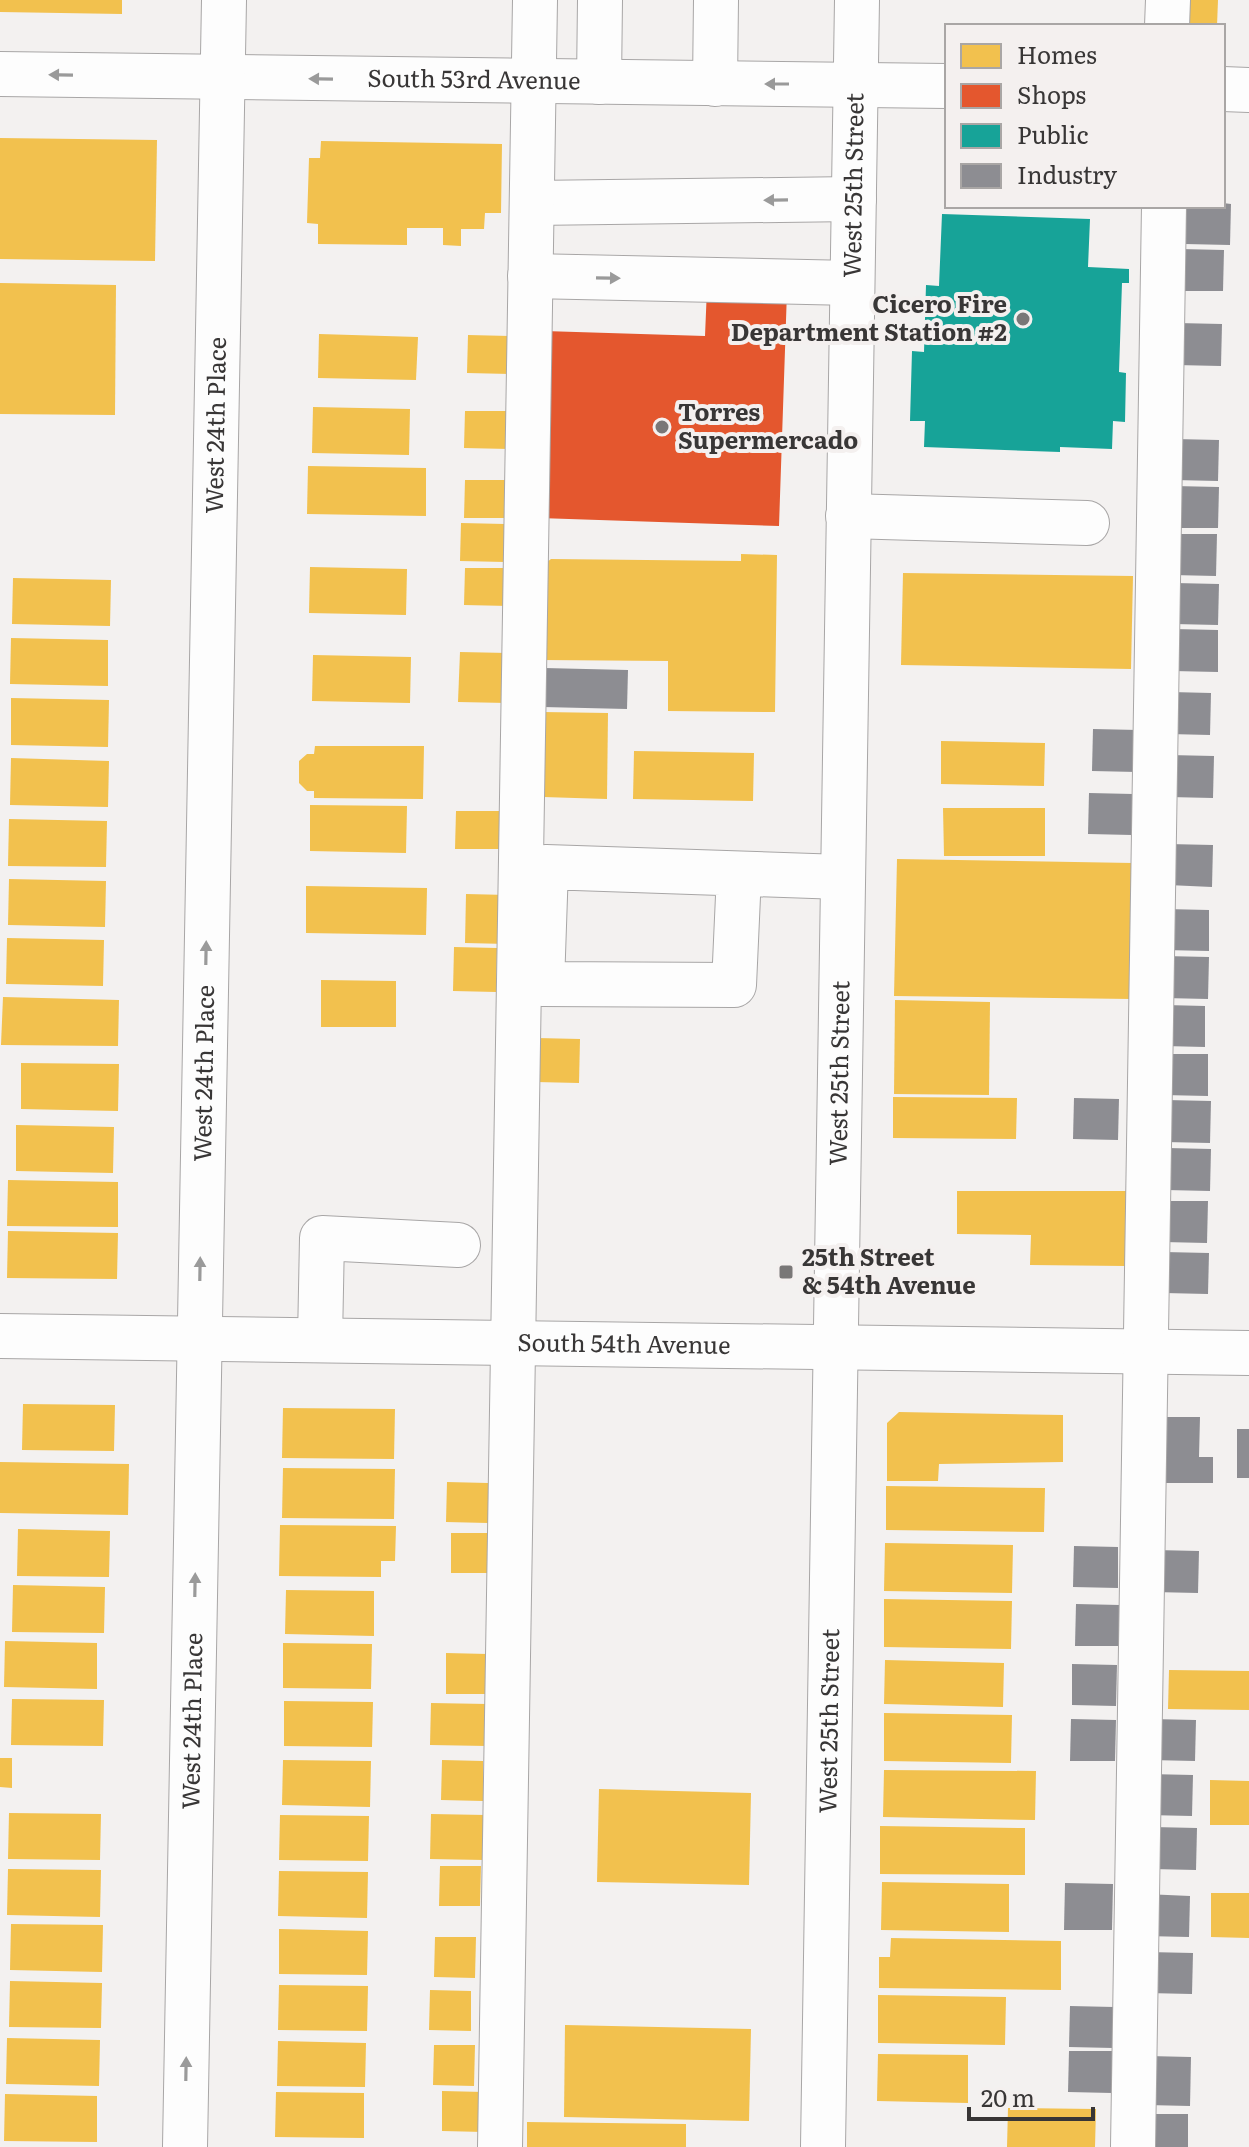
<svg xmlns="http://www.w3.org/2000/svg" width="1249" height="2147" font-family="Literata,serif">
<rect width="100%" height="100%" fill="#f3f1f0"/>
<!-- homes -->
<g fill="#f2c14e">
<polygon points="0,0 122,0 122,14 0,12"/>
<polygon points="1177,0 1218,0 1217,26 1176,26"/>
<polygon points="0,138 157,140 155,261 0,259"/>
<polygon points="321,141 502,144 501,213 485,213 484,229 461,229 461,246 443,245 443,228 407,228 407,245 318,244 318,224 307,223 309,158 320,158"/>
<polygon points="0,283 116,285 115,415 0,414"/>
<polygon points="319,334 418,337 416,380 318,378"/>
<polygon points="468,335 513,336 512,374 467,373"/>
<polygon points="313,407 410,409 409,455 312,453"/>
<polygon points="465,411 509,411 509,449 464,448"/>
<polygon points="308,466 426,468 426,516 307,514"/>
<polygon points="465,480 510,480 509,518 464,518"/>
<polygon points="461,523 505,524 505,562 460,561"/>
<polygon points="741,554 777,555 775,712 668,711 668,661 540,660 542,566 551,559 741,561"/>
<polygon points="310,567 407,569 406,615 309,613"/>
<polygon points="465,568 509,568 509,606 464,605"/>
<polygon points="903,573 1133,576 1131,669 901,665"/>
<polygon points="13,578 111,580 110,626 12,624"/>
<polygon points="11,638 108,640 108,686 10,684"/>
<polygon points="460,652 508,653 507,703 458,702"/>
<polygon points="313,655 411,657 410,703 312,701"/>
<polygon points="11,698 109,700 108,747 11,745"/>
<polygon points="543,712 608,713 607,799 543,797"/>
<polygon points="941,741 1045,743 1044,786 941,784"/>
<polygon points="315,746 424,746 423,799 314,798 314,791 307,791 299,783 299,761 307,754 314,754"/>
<polygon points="634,751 754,753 753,801 633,799"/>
<polygon points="11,758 109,761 108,807 10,805"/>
<polygon points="310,805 407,806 406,853 310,851"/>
<polygon points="943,808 1045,808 1045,856 944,856"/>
<polygon points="456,811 501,811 500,849 455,849"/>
<polygon points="9,819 107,821 106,867 8,866"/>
<polygon points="897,859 1133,863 1131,999 894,996"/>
<polygon points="9,879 106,881 105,927 8,925"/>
<polygon points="306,886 427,888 426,935 306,933"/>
<polygon points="466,894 508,895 507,944 465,943"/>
<polygon points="7,938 104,940 103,986 6,984"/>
<polygon points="454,947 497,948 496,992 453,991"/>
<polygon points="321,980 396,981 396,1027 321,1027"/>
<polygon points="3,997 119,1000 118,1046 1,1045"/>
<polygon points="895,1000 990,1002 989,1095 894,1094"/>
<polygon points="537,1038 580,1039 579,1083 536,1082"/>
<polygon points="21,1063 119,1064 118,1111 21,1109"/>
<polygon points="893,1097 1017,1098 1016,1139 893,1138"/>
<polygon points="16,1125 114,1127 113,1173 16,1171"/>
<polygon points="8,1180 118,1182 118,1227 7,1226"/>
<polygon points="957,1191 1126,1191 1125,1266 1030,1265 1031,1235 957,1234"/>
<polygon points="8,1231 118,1233 117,1279 7,1278"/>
<polygon points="23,1404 115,1405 114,1451 22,1450"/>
<polygon points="283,1408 395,1409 394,1459 282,1458"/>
<polygon points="899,1412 1063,1415 1063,1462 939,1464 938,1481 887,1481 887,1423"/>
<polygon points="0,1462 129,1464 128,1515 0,1513"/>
<polygon points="283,1468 395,1469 394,1519 282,1518"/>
<polygon points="447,1482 488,1483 488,1523 446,1522"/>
<polygon points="886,1486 1045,1488 1044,1532 886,1530"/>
<polygon points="280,1525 396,1526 395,1561 381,1561 381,1577 279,1576"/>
<polygon points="18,1529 110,1531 109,1577 17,1576"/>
<polygon points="451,1533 493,1533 492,1573 451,1573"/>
<polygon points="885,1543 1013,1545 1012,1593 884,1591"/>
<polygon points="13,1585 105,1587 104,1633 12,1632"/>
<polygon points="286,1590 374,1591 374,1636 285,1634"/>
<polygon points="884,1599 1012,1601 1011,1649 884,1647"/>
<polygon points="5,1641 97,1643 97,1689 4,1687"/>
<polygon points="283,1643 372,1644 371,1689 283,1688"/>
<polygon points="446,1653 488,1654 487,1694 446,1694"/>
<polygon points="885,1660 1004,1663 1003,1707 884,1704"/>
<polygon points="1169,1670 1249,1671 1249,1710 1168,1709"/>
<polygon points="12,1699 104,1700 103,1746 11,1745"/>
<polygon points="284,1701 373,1702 372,1747 284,1746"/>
<polygon points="431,1703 488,1704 487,1746 430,1745"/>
<polygon points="884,1713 1012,1715 1011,1763 884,1761"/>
<polygon points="0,1758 12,1758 12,1788 0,1787"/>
<polygon points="283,1760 371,1761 370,1807 282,1805"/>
<polygon points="442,1760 483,1761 483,1801 441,1800"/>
<polygon points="884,1770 1036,1771 1035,1820 883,1817"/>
<polygon points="1210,1780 1249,1781 1249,1825 1210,1825"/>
<polygon points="599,1789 751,1793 749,1885 597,1882"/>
<polygon points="9,1813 101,1814 100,1860 8,1859"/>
<polygon points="431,1814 486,1815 485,1860 430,1859"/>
<polygon points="280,1815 369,1816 368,1861 279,1860"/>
<polygon points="880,1826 1025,1828 1025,1875 880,1874"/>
<polygon points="440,1866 481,1866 480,1906 439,1906"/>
<polygon points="8,1869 101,1870 100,1917 7,1915"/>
<polygon points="279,1871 368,1872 367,1918 278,1916"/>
<polygon points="882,1882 1009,1884 1009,1932 881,1930"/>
<polygon points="1211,1893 1249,1893 1249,1938 1211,1937"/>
<polygon points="11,1924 103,1925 102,1972 10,1970"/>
<polygon points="279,1929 368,1931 367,1975 279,1974"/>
<polygon points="435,1937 476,1937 475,1978 434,1977"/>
<polygon points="891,1938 1061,1941 1061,1990 879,1988 879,1957 890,1957"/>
<polygon points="10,1981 102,1983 101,2028 9,2027"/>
<polygon points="279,1985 368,1986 367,2031 278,2030"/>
<polygon points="430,1990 471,1991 471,2031 429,2030"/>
<polygon points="878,1995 1006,1997 1005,2045 878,2043"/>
<polygon points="565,2025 751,2029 749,2121 564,2117"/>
<polygon points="7,2038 100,2040 99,2086 6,2084"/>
<polygon points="278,2041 366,2043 365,2087 277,2086"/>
<polygon points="434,2045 475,2045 474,2086 433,2085"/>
<polygon points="878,2054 968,2055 968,2103 877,2101"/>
<polygon points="442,2091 484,2092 484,2132 442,2131"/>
<polygon points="276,2092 364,2093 364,2138 275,2137"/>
<polygon points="5,2094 97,2096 97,2142 4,2141"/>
<polygon points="1008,2108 1096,2109 1095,2147 1007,2147"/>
<polygon points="527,2122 686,2124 686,2147 527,2147"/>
</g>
<!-- shops -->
<polygon fill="#e4572e" points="707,288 787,291 779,526 539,518 544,331 705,336"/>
<!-- public -->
<polygon fill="#17a398" points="942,214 1090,219 1088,267 1129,269 1129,283 1122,283 1119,372 1126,373 1125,422 1113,421 1112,449 1060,447 1060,452 924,447 925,421 910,421 912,351 924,352 926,285 939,286"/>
<!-- industry -->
<g fill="#8d8d92">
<polygon points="1223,203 1231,204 1230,245 1185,244 1186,206"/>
<polygon points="1180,249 1224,250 1223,291 1179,291"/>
<polygon points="1177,323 1222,324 1221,366 1176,365"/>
<polygon points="1175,439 1219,440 1218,481 1174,480"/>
<polygon points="1174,486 1219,487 1218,528 1173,528"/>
<polygon points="1172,534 1217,534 1216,576 1172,575"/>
<polygon points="1175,583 1219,584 1218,625 1174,624"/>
<polygon points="1174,629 1218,630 1218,672 1173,671"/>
<polygon points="544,668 628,670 627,709 543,707"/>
<polygon points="1171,692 1211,693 1210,735 1169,734"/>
<polygon points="1093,729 1138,730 1137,772 1092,771"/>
<polygon points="1169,755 1214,756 1213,798 1169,797"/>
<polygon points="1089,793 1133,794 1132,835 1088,834"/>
<polygon points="1168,844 1213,845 1212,887 1168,885"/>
<polygon points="1165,909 1209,910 1209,951 1164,950"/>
<polygon points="1164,956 1209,957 1208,999 1164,998"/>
<polygon points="1165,1005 1205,1006 1205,1047 1164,1046"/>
<polygon points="1164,1054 1208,1054 1208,1096 1163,1095"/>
<polygon points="1074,1098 1119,1099 1118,1140 1073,1139"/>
<polygon points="1166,1100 1211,1101 1210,1143 1165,1142"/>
<polygon points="1167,1148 1211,1149 1210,1191 1166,1190"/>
<polygon points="1163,1201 1208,1201 1207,1243 1163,1242"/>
<polygon points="1164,1252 1209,1253 1208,1294 1164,1293"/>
<polygon points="1157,1417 1200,1417 1199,1457 1213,1457 1213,1483 1156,1483"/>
<rect x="1237" y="1429" width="12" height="49"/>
<polygon points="1074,1546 1118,1547 1118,1588 1073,1587"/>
<polygon points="1155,1550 1199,1551 1198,1593 1153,1592"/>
<polygon points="1076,1604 1120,1605 1120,1646 1075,1646"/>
<polygon points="1072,1664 1117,1665 1116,1706 1072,1705"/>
<polygon points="1071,1719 1116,1720 1115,1761 1070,1761"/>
<polygon points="1151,1719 1196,1720 1195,1761 1150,1760"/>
<polygon points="1148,1774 1193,1775 1192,1816 1147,1815"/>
<polygon points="1153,1827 1197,1828 1196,1870 1152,1869"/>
<polygon points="1065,1883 1113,1884 1112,1930 1064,1930"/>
<polygon points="1145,1894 1190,1896 1189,1937 1145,1936"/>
<polygon points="1148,1952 1193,1953 1192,1994 1147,1993"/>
<polygon points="1070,2006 1114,2007 1113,2048 1069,2047"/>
<polygon points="1069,2051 1114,2051 1112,2093 1068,2092"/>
<polygon points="1148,2056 1191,2057 1190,2106 1147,2105"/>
<rect x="1147" y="2114" width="41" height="33"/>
</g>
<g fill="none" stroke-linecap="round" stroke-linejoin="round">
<!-- minor casing -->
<g stroke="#a8a6a6" stroke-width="46">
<g id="minor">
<polyline points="1167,26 1168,0"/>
<path id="s1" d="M0,74L947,86"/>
<polyline points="599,82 600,0"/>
<polyline points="715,84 716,0"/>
<polyline points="1223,89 1249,90"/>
<polyline points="532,203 854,199"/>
<polyline points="530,276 852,283"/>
<polyline points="848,516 1087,523"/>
<polyline points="739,874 734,985 542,984 546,867 842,877"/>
<path id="s2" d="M0,1336L1249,1353"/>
<polyline points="320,1340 322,1238 458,1245"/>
<path id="s3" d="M185,2147L224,0"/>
<polyline points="500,2147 535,0"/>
<path id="s4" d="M823,2147L857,0"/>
<polyline points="1133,2147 1164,206"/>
</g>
</g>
<!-- minor -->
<use href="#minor" stroke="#fdfdfd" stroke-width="44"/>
</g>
<!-- one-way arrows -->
<defs><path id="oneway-solid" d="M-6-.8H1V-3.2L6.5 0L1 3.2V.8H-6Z" transform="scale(2)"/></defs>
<g fill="#9a9a9a">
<use href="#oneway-solid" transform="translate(61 75) rotate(-179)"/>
<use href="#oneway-solid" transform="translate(321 79) rotate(-179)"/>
<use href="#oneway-solid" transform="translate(777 84) rotate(-180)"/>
<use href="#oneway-solid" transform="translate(776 200) rotate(179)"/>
<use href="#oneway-solid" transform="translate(608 278) rotate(1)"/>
<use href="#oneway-solid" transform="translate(206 953) rotate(-89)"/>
<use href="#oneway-solid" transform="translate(200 1269) rotate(-89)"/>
<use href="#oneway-solid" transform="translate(195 1585) rotate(-89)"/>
<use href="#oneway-solid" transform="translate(186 2069) rotate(-89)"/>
</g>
<!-- markers -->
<g fill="#797777" stroke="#f4f0ef" stroke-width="3">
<circle cx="1023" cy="319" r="8"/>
<circle cx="662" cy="427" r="8"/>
<rect x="778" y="1264" width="16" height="16" rx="4"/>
</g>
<g text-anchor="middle" stroke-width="8" stroke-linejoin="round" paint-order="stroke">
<!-- street labels -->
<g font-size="24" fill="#383636" stroke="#f4f0ef">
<text dy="8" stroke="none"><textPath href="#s1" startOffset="474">South 53rd Avenue</textPath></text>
<text dy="8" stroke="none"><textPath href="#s4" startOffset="1962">West 25th Street</textPath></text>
<text dy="8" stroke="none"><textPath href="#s3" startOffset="1722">West 24th Place</textPath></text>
<text dy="8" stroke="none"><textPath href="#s3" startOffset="1074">West 24th Place</textPath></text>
<text dy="8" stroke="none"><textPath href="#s4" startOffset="1074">West 25th Street</textPath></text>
<text dy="8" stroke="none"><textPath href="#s2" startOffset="624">South 54th Avenue</textPath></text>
<text dy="8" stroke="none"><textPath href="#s3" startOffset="426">West 24th Place</textPath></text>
<text dy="8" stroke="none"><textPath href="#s4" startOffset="426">West 25th Street</textPath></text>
</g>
<!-- poi labels -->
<g font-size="24" font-weight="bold" fill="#383636" stroke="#f4f0ef" text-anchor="start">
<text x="1007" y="313" text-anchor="end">Cicero Fire<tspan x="1007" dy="28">Department Station #2</tspan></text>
<text x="678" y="421">Torres<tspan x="678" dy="28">Supermercado</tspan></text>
<text x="802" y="1266">25th Street<tspan x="802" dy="28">&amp; 54th Avenue</tspan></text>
</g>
</g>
<!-- legend -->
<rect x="945" y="24" width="280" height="184" fill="#f4f0ef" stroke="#a9a6a5" stroke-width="2"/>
<rect x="961" y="44" width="40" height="24" fill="#f2c14e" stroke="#a9a6a5" stroke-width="2"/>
<text x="1017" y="64" font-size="24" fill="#383636">Homes</text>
<rect x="961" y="84" width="40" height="24" fill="#e4572e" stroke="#a9a6a5" stroke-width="2"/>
<text x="1017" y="104" font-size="24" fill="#383636">Shops</text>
<rect x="961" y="124" width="40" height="24" fill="#17a398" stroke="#a9a6a5" stroke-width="2"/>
<text x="1017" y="144" font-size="24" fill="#383636">Public</text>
<rect x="961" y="164" width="40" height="24" fill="#8d8d92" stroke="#a9a6a5" stroke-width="2"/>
<text x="1017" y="184" font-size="24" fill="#383636">Industry</text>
<!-- scale -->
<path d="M969 2107v12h124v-12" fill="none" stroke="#383636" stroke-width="4"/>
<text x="981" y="2107" font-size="24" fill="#383636" stroke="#f4f0ef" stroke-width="6" paint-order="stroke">20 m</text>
</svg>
